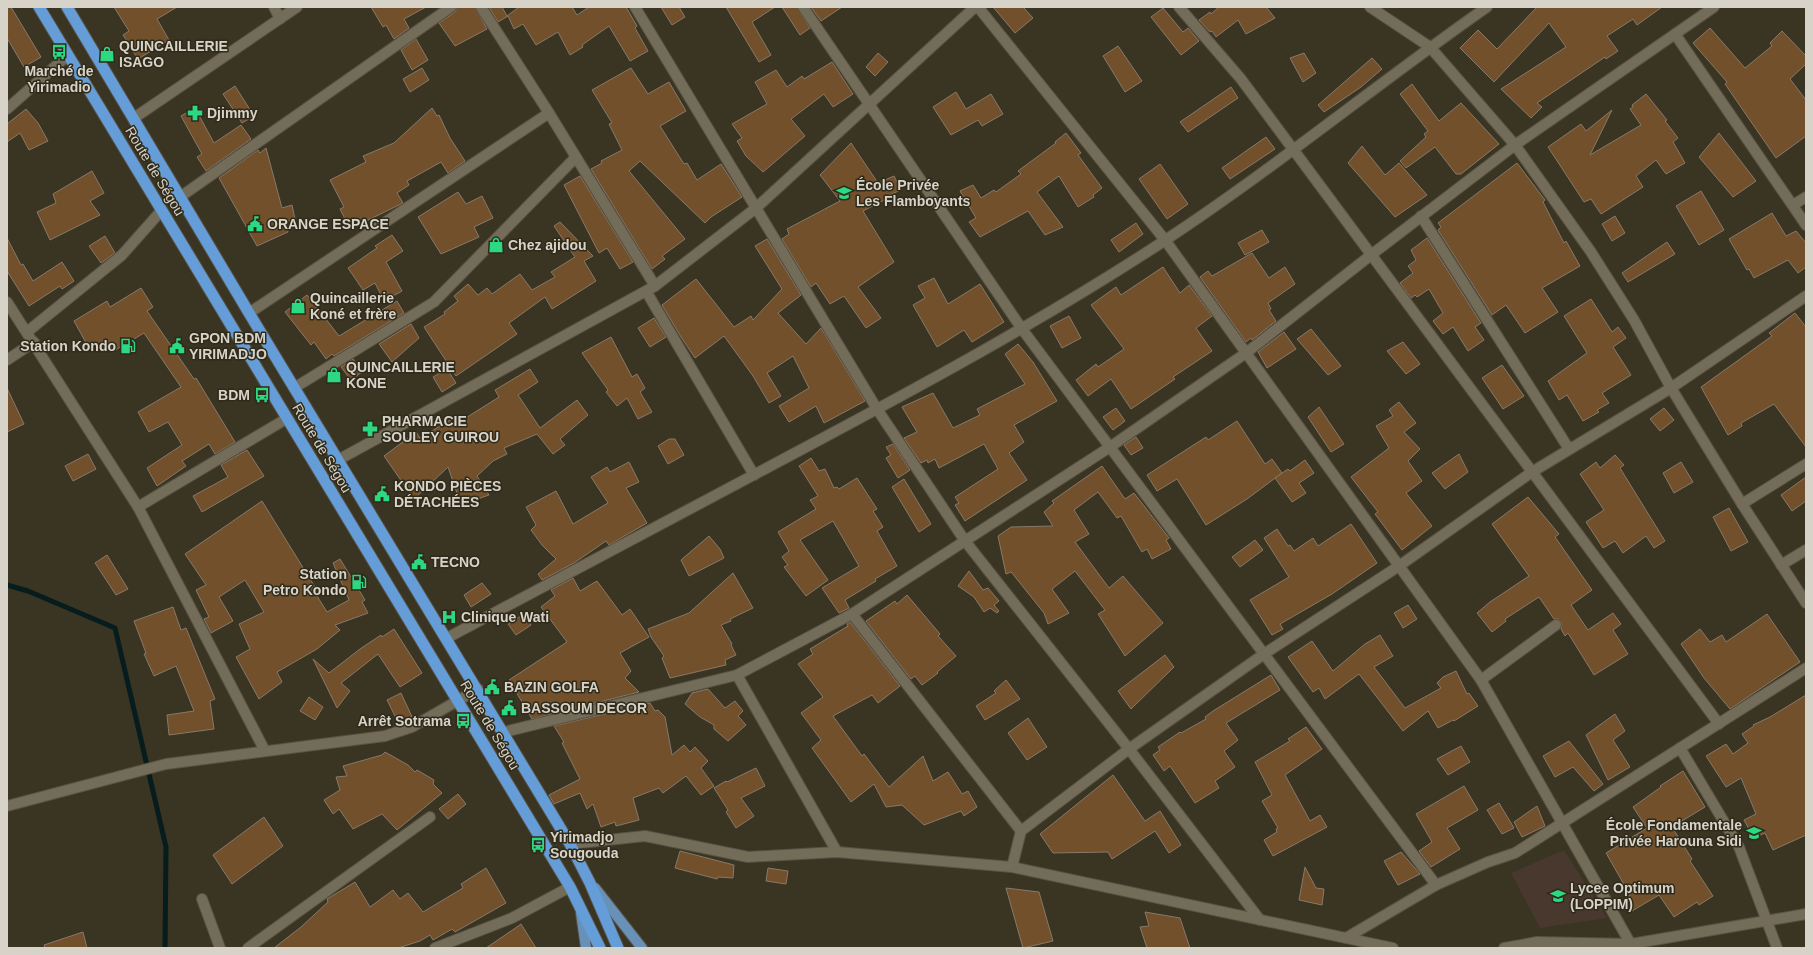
<svg xmlns="http://www.w3.org/2000/svg" width="1813" height="955" font-family="Helvetica,sans-serif">
<rect width="100%" height="100%" fill="#3a3423"/>
<!-- education -->
<polygon fill="#49382d" points="1564,850 1607,918 1540,928 1511,873"/>
<g fill="none" stroke-linecap="round" stroke-linejoin="round">
<!-- stream -->
<polyline stroke="#061c1d" stroke-width="5" points="7,585 28,591 115,628 166,847 165,948"/>
</g>
<!-- building -->
<g fill="#71502b" stroke="#887969">
<polygon points="7,7 11,7 41,57 24,67 7,38"/>
<polygon points="114,7 177,7 157,19 169,40 138,59 123,35 129,31"/>
<polygon points="371,7 426,7 404,19 409,28 394,39 386,25 383,27"/>
<polygon points="457,7 475,7 487,29 455,46 439,23 455,12"/>
<polygon points="489,7 502,7 507,16 519,7 572,7 577,15 589,7 626,7 637,26 635,28 648,51 630,61 609,26 582,45 583,47 570,55 558,32 536,45 523,24 514,29 508,16 498,22"/>
<polygon points="661,7 679,7 685,17 672,25"/>
<polygon points="726,7 775,7 752,22 771,55 759,62"/>
<polygon points="782,7 797,7 810,28 800,35"/>
<polygon points="811,7 842,7 821,21"/>
<polygon points="993,7 1023,7 1033,18 1015,33"/>
<polygon points="1219,7 1266,7 1275,18 1246,34 1238,20 1216,37 1212,31 1210,32 1199,20 1210,12 1211,14"/>
<polygon points="1537,7 1662,7 1637,25 1633,19 1607,36 1618,51 1606,59 1605,57 1537,103 1542,107 1531,118 1501,89 1566,47 1549,23 1494,82 1460,48 1478,30 1497,49"/>
<polygon points="1163,8 1183,32 1188,28 1199,41 1181,55 1151,17"/>
<polygon points="1710,28 1745,68 1772,46 1770,43 1782,31 1806,56 1806,64 1790,79 1806,100 1806,136 1776,158 1725,84 1727,82 1693,43"/>
<polygon points="416,39 428,60 412,70 401,50"/>
<polygon points="1118,46 1142,81 1125,92 1103,56"/>
<polygon points="878,53 888,62 875,76 866,67"/>
<polygon points="1304,53 1316,73 1303,82 1290,58"/>
<polygon points="1372,58 1382,69 1361,87 1324,112 1318,105"/>
<polygon points="832,62 853,94 833,107 824,94 791,119 805,136 763,172 746,156 737,141 742,138 732,124 767,104 755,82 776,70 787,87 802,76 804,79"/>
<polygon points="422,68 429,80 410,92 403,79"/>
<polygon points="631,68 648,94 669,82 686,111 660,126 684,164 687,163 697,180 721,164 742,197 711,217 705,223 640,161 629,171 685,239 662,256 665,259 652,269 591,169 602,163 601,161 622,150 609,124 612,123 592,90"/>
<polygon points="1412,84 1439,121 1461,103 1499,144 1461,174 1456,174 1435,147 1406,168 1400,161 1426,137 1424,134 1428,131 1400,94"/>
<polygon points="235,86 254,116 242,123 223,94"/>
<polygon points="1231,87 1238,98 1188,132 1180,122"/>
<polygon points="956,92 966,109 991,94 1003,114 982,126 978,120 951,135 933,107"/>
<polygon points="1646,94 1667,120 1665,121 1678,138 1673,142 1685,163 1666,174 1656,160 1636,176 1643,187 1601,214 1591,199 1584,202 1548,147 1581,124 1586,131 1612,110 1590,155 1641,125 1630,109 1633,107 1632,105"/>
<polygon points="195,108 214,143 241,125 251,139 206,171 197,157 202,154 181,116"/>
<polygon points="432,108 437,116 439,115 450,138 465,161 448,173 441,162 407,181 409,185 397,193 403,203 350,229 340,209 344,207 330,180 366,162 363,156 394,143"/>
<polygon points="26,109 38,123 48,141 29,150 20,133 7,142 7,124"/>
<polygon points="1066,133 1081,153 1078,155 1102,188 1093,195 1094,197 1078,207 1059,176 1037,192 1063,227 1045,235 1028,211 980,237 969,222 976,218 960,191 973,185 981,198 994,190 996,192 1021,174 1018,171 1056,143 1055,142"/>
<polygon points="1719,133 1756,181 1733,197 1699,157"/>
<polygon points="1266,137 1275,149 1230,179 1222,168"/>
<polygon points="851,143 878,183 894,176 901,190 887,196 888,198 863,211 894,262 858,287 881,318 866,328 844,296 830,304 816,283 811,287 782,239 789,234 787,229 840,201 820,175"/>
<polygon points="1362,146 1385,175 1399,163 1427,195 1395,217 1348,163"/>
<polygon points="266,148 282,208 292,205 295,219 286,222 288,232 257,246 219,178 258,150 260,153"/>
<polygon points="1517,163 1545,200 1543,202 1564,243 1566,241 1580,266 1542,288 1558,312 1525,333 1506,305 1492,315 1438,230 1441,227 1438,223"/>
<polygon points="1160,164 1188,204 1167,219 1139,179"/>
<polygon points="92,171 104,193 90,201 100,215 50,240 37,212 56,203 53,194"/>
<polygon points="580,176 633,262 620,269 607,248 599,253 564,185"/>
<polygon points="1701,191 1724,230 1699,245 1676,206"/>
<polygon points="458,192 466,204 482,196 493,218 474,227 479,237 441,254 418,217"/>
<polygon points="1772,213 1786,236 1796,231 1806,243 1806,267 1798,273 1788,260 1754,278 1749,269 1747,270 1729,239"/>
<polygon points="1615,216 1625,233 1612,241 1602,224"/>
<polygon points="560,222 593,256 584,261 596,281 552,309 545,297 509,323 517,334 456,376 424,327 445,314 444,312 458,301 454,296 468,284 478,295 487,288 492,294 520,274 532,290 555,277 551,272 575,257 554,226"/>
<polygon points="1136,223 1143,234 1119,252 1111,240"/>
<polygon points="1262,230 1269,242 1245,255 1238,243"/>
<polygon points="392,235 403,251 386,262 402,291 384,301 375,283 363,290 348,268 377,248 375,246"/>
<polygon points="105,236 115,253 101,263 89,246"/>
<polygon points="7,238 21,265 23,264 33,281 62,262 74,281 62,289 60,286 29,306 7,271"/>
<polygon points="1427,238 1481,323 1475,327 1484,340 1468,351 1453,327 1443,334 1433,321 1443,313 1429,289 1417,297 1415,295 1411,298 1400,283 1413,273 1408,266 1416,260 1411,250"/>
<polygon points="767,239 801,295 778,313 806,344 821,328 865,401 824,423 816,406 789,422 779,406 809,388 793,356 767,373 781,396 769,403 753,376 724,336 695,358 681,337 662,305 696,279 734,327 751,316 753,320 782,289 755,246"/>
<polygon points="1667,242 1675,254 1628,282 1622,273"/>
<polygon points="1252,253 1269,278 1285,267 1295,284 1268,303 1271,309 1269,310 1276,321 1252,340 1251,338 1246,342 1200,277 1208,271 1212,276"/>
<polygon points="1163,267 1180,293 1189,285 1212,316 1196,328 1212,351 1173,377 1175,379 1131,409 1111,379 1088,396 1076,380 1096,364 1098,367 1124,349 1091,305 1116,287 1121,295"/>
<polygon points="934,278 948,304 980,284 1004,322 972,342 964,330 937,347 913,305 925,298 918,286"/>
<polygon points="141,288 153,307 147,311 194,379 196,378 235,442 215,454 209,444 182,461 186,466 157,486 147,468 182,445 168,422 149,432 138,412 181,387 144,333 112,352 106,342 90,350 74,321 107,301 110,307"/>
<polygon points="307,295 339,336 397,301 404,313 334,356 332,354 326,359 314,342 311,345 285,312"/>
<polygon points="1591,299 1612,332 1618,327 1626,338 1613,347 1631,375 1602,393 1609,403 1597,410 1599,412 1583,421 1567,395 1559,400 1548,381 1587,353 1564,316"/>
<polygon points="1795,313 1806,327 1806,447 1774,404 1741,423 1742,426 1728,435 1701,387 1772,336 1769,333"/>
<polygon points="1069,316 1081,338 1062,348 1050,326"/>
<polygon points="654,318 666,337 650,347 638,328"/>
<polygon points="411,324 419,338 392,362 379,344"/>
<polygon points="1311,329 1341,366 1328,375 1297,339"/>
<polygon points="1284,332 1296,349 1267,368 1258,352"/>
<polygon points="611,337 632,377 637,374 645,388 640,392 652,412 638,419 627,398 617,406 606,392 608,390 582,353"/>
<polygon points="1403,342 1420,364 1406,374 1387,351"/>
<polygon points="1018,344 1033,362 1057,401 1014,425 1024,442 1009,453 1027,480 965,521 955,505 959,503 955,497 998,469 984,444 939,468 935,459 928,463 927,460 921,463 904,438 917,432 902,407 933,393 953,428 980,415 977,409 1025,384 1005,354"/>
<polygon points="353,359 362,372 351,380 341,367"/>
<polygon points="1502,365 1524,396 1503,409 1482,378"/>
<polygon points="447,369 456,383 442,392 433,377"/>
<polygon points="530,369 538,382 518,395 540,428 577,400 588,415 560,439 565,445 553,454 537,434 504,448 507,454 493,461 477,476 489,495 461,505 448,467 414,499 384,456 416,432 420,438 450,420 453,426 499,397 495,390"/>
<polygon points="7,388 24,424 7,432"/>
<polygon points="1399,402 1416,423 1404,432 1420,449 1408,461 1422,481 1406,493 1432,526 1402,550 1375,514 1378,512 1351,477 1389,448 1376,426 1393,416 1389,410"/>
<polygon points="1319,407 1344,444 1331,452 1308,417"/>
<polygon points="1116,408 1125,421 1113,430 1103,417"/>
<polygon points="1664,408 1674,420 1660,431 1650,419"/>
<polygon points="1237,421 1265,464 1272,459 1282,473 1247,499 1206,525 1177,479 1157,491 1147,475 1206,437 1208,440"/>
<polygon points="1136,437 1143,448 1131,455 1124,445"/>
<polygon points="669,439 675,439 684,455 668,464 658,446"/>
<polygon points="893,444 910,470 898,478 886,458 891,455 886,447"/>
<polygon points="247,450 264,476 202,512 193,496 228,477 221,465"/>
<polygon points="88,454 96,469 73,481 65,466"/>
<polygon points="1459,454 1468,472 1445,489 1432,473"/>
<polygon points="1615,455 1624,465 1620,468 1665,541 1654,548 1646,536 1623,553 1615,541 1603,548 1586,522 1604,510 1580,474 1596,462 1600,468"/>
<polygon points="811,458 819,471 825,469 834,488 837,487 839,489 857,478 877,509 873,511 883,527 877,531 897,566 875,579 876,581 845,600 849,608 839,613 822,588 859,566 833,521 800,540 828,580 806,596 784,567 788,565 782,557 789,551 778,532 816,509 810,500 818,496 799,466"/>
<polygon points="1305,460 1314,473 1299,483 1306,493 1292,502 1275,478 1288,469 1290,471"/>
<polygon points="629,462 639,482 626,488 647,523 609,545 606,541 574,563 542,580 538,574 556,559 542,545 531,530 536,525 526,507 556,491 573,524 608,503 591,477 607,467 610,472"/>
<polygon points="1681,462 1693,482 1674,493 1663,473"/>
<polygon points="1102,466 1125,499 1134,493 1169,538 1166,540 1171,549 1152,559 1147,549 1142,552 1121,516 1117,518 1098,492 1074,510 1089,534 1075,542 1109,588 1123,576 1163,623 1125,656 1098,614 1105,610 1075,571 1052,589 1069,613 1048,624 1044,613 1012,573 1011,572 1006,574 998,536 1011,527 1053,526 1044,512 1054,503 1052,501"/>
<polygon points="1806,477 1806,501 1792,511 1781,495"/>
<polygon points="904,479 931,524 919,532 892,487"/>
<polygon points="1528,497 1559,534 1555,537 1592,590 1571,605 1588,630 1613,613 1621,624 1613,630 1628,654 1594,675 1568,633 1565,636 1561,629 1562,625 1561,622 1558,619 1554,619 1539,597 1505,619 1506,621 1492,632 1477,613 1490,602 1529,576 1492,524"/>
<polygon points="262,501 315,587 312,588 327,612 349,600 333,563 340,559 365,600 362,602 368,613 335,625 340,630 317,649 277,672 282,682 259,699 236,657 250,649 239,624 264,612 245,580 219,597 233,621 211,633 204,619 209,617 196,590 206,585 185,554"/>
<polygon points="1729,508 1748,542 1731,551 1713,517"/>
<polygon points="1351,524 1377,563 1332,594 1280,624 1283,629 1272,635 1250,600 1289,577 1264,538 1277,529 1288,546 1290,545 1294,551 1313,538 1318,546"/>
<polygon points="709,536 720,549 724,558 689,576 681,560"/>
<polygon points="1255,540 1263,550 1240,567 1232,557"/>
<polygon points="107,555 128,589 116,595 95,563"/>
<polygon points="969,571 983,590 988,588 999,601 994,605 999,611 997,613 990,608 984,612 974,597 958,586"/>
<polygon points="733,573 753,608 730,619 731,621 721,625 732,644 731,645 736,655 725,660 726,665 670,678 662,658 664,656 651,637 648,629 689,613"/>
<polygon points="573,578 580,591 597,581 622,615 630,609 649,637 620,653 631,671 625,678 639,692 532,719 509,680 567,642 541,607 555,596 551,590"/>
<polygon points="482,583 491,594 471,607 464,595"/>
<polygon points="907,595 940,634 938,636 956,656 937,672 938,673 922,685 915,676 911,679 866,621 895,601 897,604"/>
<polygon points="1408,605 1417,619 1403,628 1394,613"/>
<polygon points="173,607 181,630 186,628 215,699 210,701 214,729 169,735 167,715 194,711 176,666 154,676 144,654 146,653 134,621"/>
<polygon points="524,614 531,625 516,635 508,624"/>
<polygon points="1767,614 1800,662 1730,709 1704,678 1681,644 1700,629 1710,642 1722,635 1726,642"/>
<polygon points="850,622 900,686 878,703 872,695 833,716 862,756 864,754 889,787 923,756 933,781 948,772 962,794 968,791 977,807 964,816 961,811 924,825 902,805 886,807 874,784 851,802 812,748 821,740 801,713 823,697 798,664 813,654 810,649 848,626 847,624"/>
<polygon points="394,629 422,673 400,687 378,654 341,683 350,691 337,708 313,659 329,673 360,649 381,635 382,637"/>
<polygon points="1380,635 1393,656 1374,667 1405,708 1441,688 1437,683 1443,677 1456,671 1467,694 1469,693 1478,706 1454,721 1453,720 1438,728 1428,711 1403,731 1359,674 1325,699 1319,688 1313,692 1288,657 1312,641 1333,671 1365,644"/>
<polygon points="1165,655 1174,667 1131,709 1118,691"/>
<polygon points="1271,675 1280,690 1226,723 1238,740 1224,751 1235,767 1215,781 1219,788 1195,803 1170,766 1164,771 1153,755 1160,750 1158,747 1180,732 1181,733 1206,719 1205,717 1213,711"/>
<polygon points="1006,680 1020,699 985,720 976,706 996,693 994,691"/>
<polygon points="708,689 725,708 735,701 743,711 738,716 746,725 728,741 714,729 714,725 700,717 685,704 692,693"/>
<polygon points="401,693 413,719 399,724 387,700"/>
<polygon points="1806,695 1806,835 1773,850 1765,833 1754,838 1744,820 1756,814 1741,778 1726,787 1706,756 1726,744 1733,754 1748,743 1742,734 1754,726 1753,725 1770,717"/>
<polygon points="309,697 323,707 315,720 300,711"/>
<polygon points="650,703 655,711 658,710 665,717 672,755 684,745 690,752 695,747 708,761 701,768 714,786 701,795 686,776 663,793 659,788 633,798 639,820 616,826 615,822 601,827 593,804 587,809 580,793 554,804 549,795 580,779 562,743 564,742 554,726"/>
<polygon points="1615,714 1625,731 1613,740 1630,767 1608,780 1586,735"/>
<polygon points="1028,718 1047,747 1027,760 1008,733"/>
<polygon points="1306,727 1322,749 1285,775 1310,821 1320,815 1327,827 1273,856 1264,840 1277,832 1276,829 1278,828 1262,801 1272,795 1255,762 1290,741 1288,739"/>
<polygon points="1569,741 1603,784 1594,791 1573,767 1555,777 1543,756"/>
<polygon points="1461,746 1470,762 1448,775 1437,759"/>
<polygon points="385,752 408,765 415,772 417,770 434,780 433,784 442,793 397,830 382,814 353,829 339,809 333,814 324,800 340,790 336,777 347,776 343,766 382,755"/>
<polygon points="756,768 765,786 741,798 754,816 736,828 726,812 728,810 714,788 726,781 727,782"/>
<polygon points="1683,771 1705,807 1672,827 1692,859 1690,861 1713,896 1699,905 1697,902 1674,917 1659,895 1632,911 1625,898 1630,895 1606,853 1647,828 1633,807 1661,787 1660,786"/>
<polygon points="1113,775 1145,821 1160,811 1181,845 1169,853 1155,831 1112,859 1108,852 1053,853 1040,834"/>
<polygon points="1464,786 1478,810 1447,828 1460,849 1431,867 1419,851 1432,842 1416,814"/>
<polygon points="458,794 466,804 448,819 439,809"/>
<polygon points="1499,803 1514,828 1502,834 1487,810"/>
<polygon points="1537,806 1545,826 1522,837 1514,822"/>
<polygon points="264,817 283,846 232,884 213,855"/>
<polygon points="680,851 734,865 733,878 718,877 717,879 675,868"/>
<polygon points="1401,852 1420,874 1398,885 1384,861"/>
<polygon points="1305,867 1316,888 1324,889 1322,905 1299,900"/>
<polygon points="486,868 506,903 455,932 452,929 433,940 430,935 420,941 398,948 274,948 301,927 328,902 327,899 355,882 370,907 393,890 400,899 408,893 423,912 463,888 461,884"/>
<polygon points="768,868 788,871 786,884 766,881"/>
<polygon points="1006,888 1039,892 1053,941 1023,948"/>
<polygon points="1145,912 1180,918 1190,948 1147,948 1140,927 1149,926"/>
<polygon points="521,924 536,948 486,948 514,929"/>
<polygon points="83,932 87,948 45,948 44,945"/>
</g>
<g fill="none" stroke-linecap="round" stroke-linejoin="round">
<!-- minor casing -->
<g stroke="#585244" stroke-width="12">
<g id="minor">
<polyline points="274,7 280,19"/>
<polyline points="481,7 549,113 655,286"/>
<polyline points="635,7 877,409 965,541 1129,749 1260,920"/>
<polyline points="803,7 1022,329 1436,885"/>
<polyline points="978,7 1165,240 1481,680 1633,948"/>
<polyline points="1179,7 1241,79 1719,724"/>
<polyline points="1370,7 1430,47 1515,145 1591,252 1634,320 1671,388 1742,504 1806,603"/>
<polyline points="1675,34 1806,225"/>
<polyline points="7,109 68,55"/>
<polyline points="134,118 297,7"/>
<polyline points="180,197 451,7"/>
<polyline points="1793,205 1806,197"/>
<polyline points="1421,216 1569,449"/>
<polyline points="646,291 754,475"/>
<polyline points="7,302 138,507 265,751"/>
<polyline points="249,313 549,113"/>
<polyline points="27,332 122,255 161,211"/>
<polyline points="7,360 34,342"/>
<polyline points="294,388 434,302 576,157"/>
<polyline points="338,460 655,286 756,208 975,7"/>
<polyline points="1742,504 1806,464"/>
<polyline points="138,507 286,419"/>
<polyline points="1781,565 1806,550"/>
<polyline points="852,614 1021,831"/>
<path d="M447,638C562,577 678,515 793,454C919,387 1045,319 1164,241C1275,168 1378,83 1487,7"/>
<polyline points="737,675 837,852"/>
<polyline points="1481,680 1556,625"/>
<polyline points="504,732 737,675 852,614 1110,447 1246,353 1371,255 1515,145 1714,7"/>
<polyline points="1680,748 1739,847 1777,948"/>
<polyline points="570,844 645,836 748,857 837,852 1012,867 1393,948"/>
<polyline points="1012,867 1021,831 1129,749 1264,654 1399,566 1532,472 1671,388 1806,296"/>
<polyline points="202,899 220,948"/>
<polyline points="1346,938 1436,885 1488,862 1515,853 1806,668"/>
<polyline points="248,948 430,817"/>
<polyline points="435,948 512,918 570,887"/>
<polyline points="1504,948 1537,942 1631,944 1806,914"/>
</g>
</g>
<!-- tertiary casing -->
<g stroke="#585244" stroke-width="12">
<polyline id="tertiary" points="7,806 166,764 385,736 412,727 478,689"/>
</g>
<!-- primary casing -->
<g stroke="#585244" stroke-width="12">
<g id="primary">
<polyline points="595,888 642,948"/>
<polyline points="581,913 586,948"/>
</g>
</g>
<!-- trunk casing -->
<g stroke="#585244" stroke-width="13">
<g id="trunk">
<polyline points="39,7 570,887 600,948"/>
<polyline points="67,7 249,313 570,844 590,883 618,948"/>
</g>
</g>
<!-- minor -->
<use href="#minor" stroke="#726c59" stroke-width="10"/>
<!-- tertiary -->
<use href="#tertiary" stroke="#726c59" stroke-width="10"/>
<!-- primary -->
<use href="#primary" stroke="#6891b8" stroke-width="10"/>
<!-- trunk -->
<use href="#trunk" stroke="#649dd8" stroke-width="11"/>
</g>
<!-- icons -->
<defs>
<g id="bus-bare" transform="scale(1.2)"><path d="M-5-6H5V4H4V6H2V4H-2V6H-4V4H-5ZM-3.5-4V0h7V-4ZM-3.5 1.2v1.5H-2V1.2ZM2 1.2v1.5H3.5V1.2Z" fill="#2dd883" stroke="#2f2a19" stroke-width="2.5" paint-order="stroke"/></g>
<g id="shop-bare" transform="scale(1.2)"><path d="M-5-2.5h2.3a2.7 3.5 0 0 1 5.4 0H5L5.5 6h-11ZM-1.5-2.5h3a1.5 2.3 0 0 0-3 0Z" fill="#2dd883" stroke="#2f2a19" stroke-width="2.5" paint-order="stroke"/></g>
<g id="pharmacy-bare" transform="scale(1.2)"><path d="M-2-6h4v4h4v4h-4v4h-4v-4h-4v-4h4Z" fill="#2dd883" stroke="#2f2a19" stroke-width="2.5" paint-order="stroke"/></g>
<g id="school-bare" transform="scale(1.2)"><path d="M0-5L7-2L0 1L-7-2ZM-4 1L0 2.5L4 1V4Q0 6-4 4Z" fill="#2dd883" stroke="#2f2a19" stroke-width="2.5" paint-order="stroke"/></g>
<g id="civic-bare" transform="scale(1.2)"><path d="M-.6-6.5H3V-4.5H.6V-3L4-1V1h2V6H-6V1h2V-1L-.6-3ZM-1.2 2.5V6h2.4V2.5Z" fill="#2dd883" stroke="#2f2a19" stroke-width="2.5" paint-order="stroke"/></g>
<g id="fuel-bare" transform="scale(1.2)"><path d="M-5.5-6h7V0h2V4h1.3V-2.5L3-4.5l.8-.8L6-3V5H2.5V1h-1V6h-7ZM-4.2-4.7v3.2H.2V-4.7Z" fill="#2dd883" stroke="#2f2a19" stroke-width="2.5" paint-order="stroke"/></g>
<g id="hospital-bare" transform="scale(1.2)"><path d="M-5-5h3v3.5h4V-5h3V5h-3V1.5h-4V5h-3Z" fill="#2dd883" stroke="#2f2a19" stroke-width="2.5" paint-order="stroke"/></g>
</defs>
<g fill-rule="evenodd">
<use href="#bus-bare" x="59" y="52"/>
<use href="#shop-bare" x="107" y="54"/>
<use href="#pharmacy-bare" x="195" y="113"/>
<use href="#school-bare" x="844" y="193"/>
<use href="#civic-bare" x="255" y="224"/>
<use href="#shop-bare" x="496" y="245"/>
<use href="#shop-bare" x="298" y="306"/>
<use href="#fuel-bare" x="128" y="346"/>
<use href="#civic-bare" x="177" y="346"/>
<use href="#shop-bare" x="334" y="375"/>
<use href="#bus-bare" x="262" y="395"/>
<use href="#pharmacy-bare" x="370" y="429"/>
<use href="#civic-bare" x="382" y="494"/>
<use href="#civic-bare" x="419" y="562"/>
<use href="#fuel-bare" x="359" y="582"/>
<use href="#hospital-bare" x="449" y="617"/>
<use href="#civic-bare" x="492" y="687"/>
<use href="#civic-bare" x="509" y="708"/>
<use href="#bus-bare" x="463" y="721"/>
<use href="#school-bare" x="1754" y="833"/>
<use href="#bus-bare" x="538" y="845"/>
<use href="#school-bare" x="1558" y="896"/>
</g>
<g text-anchor="middle" stroke-width="3" stroke-linejoin="round" paint-order="stroke">
<!-- poi labels -->
<g font-size="14" font-weight="bold" fill="#d7d3c9" stroke="#2f2a19" text-anchor="start">
<text x="119" y="51">QUINCAILLERIE<tspan x="119" dy="16">ISAGO</tspan></text>
<text x="59" y="76" text-anchor="middle">Marché de<tspan x="59" dy="16">Yirimadio</tspan></text>
<text x="207" y="118">Djimmy</text>
<text x="856" y="190">École Privée<tspan x="856" dy="16">Les Flamboyants</tspan></text>
<text x="267" y="229">ORANGE ESPACE</text>
<text x="508" y="250">Chez ajidou</text>
<text x="310" y="303">Quincaillerie<tspan x="310" dy="16">Koné et frère</tspan></text>
<text x="189" y="343">GPON BDM<tspan x="189" dy="16">YIRIMADJO</tspan></text>
<text x="116" y="351" text-anchor="end">Station Kondo</text>
<text x="346" y="372">QUINCAILLERIE<tspan x="346" dy="16">KONE</tspan></text>
<text x="250" y="400" text-anchor="end">BDM</text>
<text x="382" y="426">PHARMACIE<tspan x="382" dy="16">SOULEY GUIROU</tspan></text>
<text x="394" y="491">KONDO PIÈCES<tspan x="394" dy="16">DÉTACHÉES</tspan></text>
<text x="431" y="567">TECNO</text>
<text x="347" y="579" text-anchor="end">Station<tspan x="347" dy="16">Petro Kondo</tspan></text>
<text x="461" y="622">Clinique Wati</text>
<text x="504" y="692">BAZIN GOLFA</text>
<text x="521" y="713">BASSOUM DECOR</text>
<text x="451" y="726" text-anchor="end">Arrêt Sotrama</text>
<text x="1742" y="830" text-anchor="end">École Fondamentale<tspan x="1742" dy="16">Privée Harouna Sidi</tspan></text>
<text x="550" y="842">Yirimadjo<tspan x="550" dy="16">Sougouda</tspan></text>
<text x="1570" y="893">Lycee Optimum<tspan x="1570" dy="16">(LOPPIM)</tspan></text>
</g>
<!-- street labels -->
<g font-size="14" fill="#d7d3c9" stroke="#2f2a19">
<text transform="translate(155 171) rotate(59)" y="5">Route de Ségou</text>
<text transform="translate(322 448) rotate(59)" y="5">Route de Ségou</text>
<text transform="translate(490 725) rotate(59)" y="5">Route de Ségou</text>
</g>
</g>
<!-- border -->
<rect width="1813" height="955" fill="none" stroke="#d7d3c9" stroke-width="16"/>
</svg>
